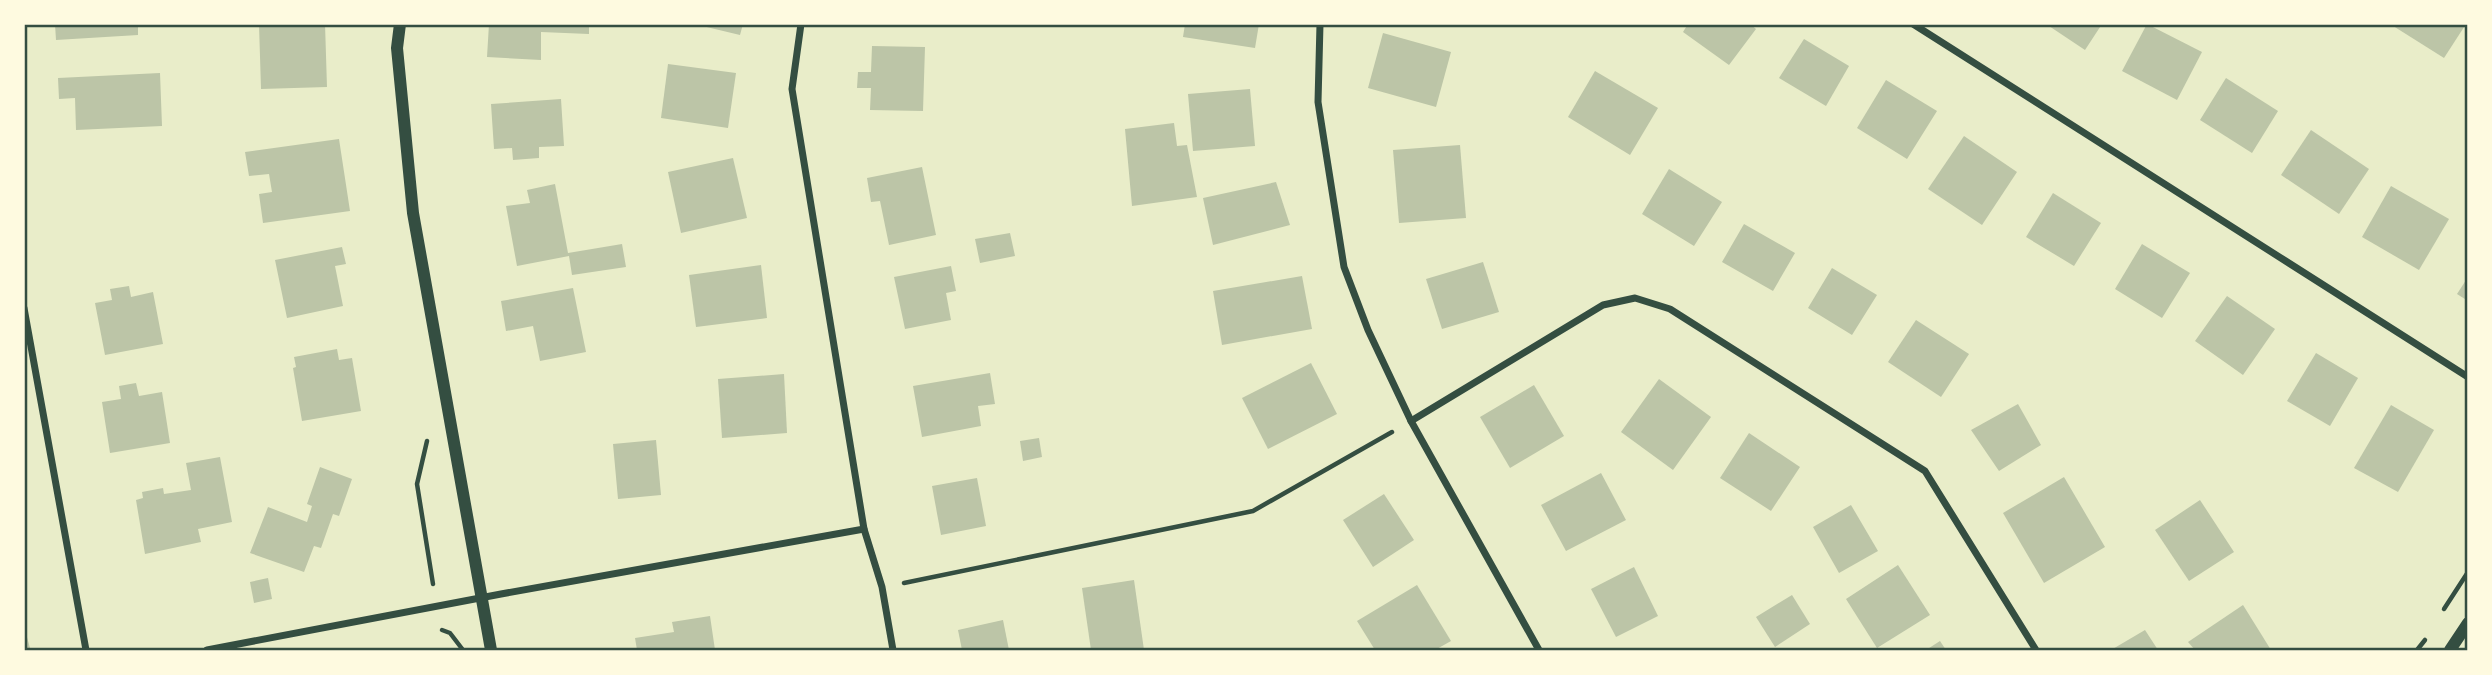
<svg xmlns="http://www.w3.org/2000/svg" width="2492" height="675" font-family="Quicksand,sans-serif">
<rect width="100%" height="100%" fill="#e9edc9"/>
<!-- building -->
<g fill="#bcc5a7">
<polygon points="55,24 138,24 138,35 56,40"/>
<polygon points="259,24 325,24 327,87 261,89"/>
<polygon points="489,24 589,24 589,34 541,32 541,60 487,57"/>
<polygon points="694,24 743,24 740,35"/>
<polygon points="1185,24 1259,24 1255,48 1183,37"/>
<polygon points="1688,24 1750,24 1756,29 1729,65 1683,32"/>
<polygon points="2046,24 2102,24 2085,50"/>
<polygon points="2147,24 2202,52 2177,100 2122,71"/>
<polygon points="2390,24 2466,24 2444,58"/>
<polygon points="1383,33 1451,52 1436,107 1368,88"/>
<polygon points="1804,39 1849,66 1826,106 1779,78"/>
<polygon points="872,46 925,47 923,111 870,110 871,88 857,88 858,72 871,72"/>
<polygon points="668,64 736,73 728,128 661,118"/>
<polygon points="1595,71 1658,108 1630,155 1568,117"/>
<polygon points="160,73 162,126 76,130 75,98 59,99 58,78"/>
<polygon points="2226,78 2278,111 2252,153 2200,120"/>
<polygon points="1886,80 1937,111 1907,159 1857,128"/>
<polygon points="1250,89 1255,146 1193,151 1188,94"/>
<polygon points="561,99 564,146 539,147 539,158 513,160 512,148 494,149 491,104"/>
<polygon points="1174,123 1177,146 1187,145 1197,197 1132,206 1125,129"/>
<polygon points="2311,130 2369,169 2339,214 2281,175"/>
<polygon points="1964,136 2017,172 1982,225 1928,189"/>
<polygon points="339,139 350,211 263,223 259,194 272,192 269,174 249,176 245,152"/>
<polygon points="1460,145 1466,218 1399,223 1393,150"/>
<polygon points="733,158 747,218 681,233 668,172"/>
<polygon points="922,167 936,235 889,245 880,201 871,202 867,178"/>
<polygon points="1669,169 1722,202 1694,246 1642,214"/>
<polygon points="1276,182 1290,225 1213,245 1203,198"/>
<polygon points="555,184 568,253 622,244 626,267 572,275 569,256 517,266 506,206 530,203 527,190"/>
<polygon points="2391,186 2449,219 2419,270 2362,237"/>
<polygon points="2053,193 2101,223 2074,266 2026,237"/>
<polygon points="1744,224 1795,253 1773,291 1722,262"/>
<polygon points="1010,233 1015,256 980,263 975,239"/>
<polygon points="2142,244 2190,273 2162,318 2115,289"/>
<polygon points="342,247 346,264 335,266 343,306 287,318 275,260"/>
<polygon points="1483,262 1499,312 1442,329 1426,279"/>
<polygon points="761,265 767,318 696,327 689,275"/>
<polygon points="951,266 956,291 946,293 951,320 905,329 894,277"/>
<polygon points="1832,268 1877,295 1852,335 1808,308"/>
<polygon points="1302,276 1312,329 1222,345 1213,291"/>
<polygon points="2468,277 2468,301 2457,294"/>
<polygon points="129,286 131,297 153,292 163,344 105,355 95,303 112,300 110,289"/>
<polygon points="573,288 586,352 540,361 533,326 506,331 501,301"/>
<polygon points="2227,296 2275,329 2243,375 2195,341"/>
<polygon points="1916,320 1969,354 1941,397 1888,362"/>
<polygon points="337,349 339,360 352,358 361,411 302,421 293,368 296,367 294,357"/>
<polygon points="2316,353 2358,378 2330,426 2287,401"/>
<polygon points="1311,363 1337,414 1268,449 1242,398"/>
<polygon points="990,373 995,404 978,406 981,426 922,437 913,386"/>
<polygon points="784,374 787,433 722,438 718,379"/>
<polygon points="1659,379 1711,417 1673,470 1621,432"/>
<polygon points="136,383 139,396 162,392 170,443 110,453 102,402 121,399 119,386"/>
<polygon points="1534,385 1564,436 1510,468 1480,417"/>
<polygon points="2018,404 2041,445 1999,471 1971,430"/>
<polygon points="2391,405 2434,430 2398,492 2354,468"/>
<polygon points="1749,433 1800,467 1771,511 1720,478"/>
<polygon points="1039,438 1042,457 1023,461 1020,441"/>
<polygon points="656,440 661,495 618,499 613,444"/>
<polygon points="220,457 232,522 198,529 201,542 145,554 136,500 143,498 142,492 163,488 164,494 191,490 186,463"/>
<polygon points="320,467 352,479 339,516 333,514 321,548 314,546 304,572 250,553 268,507 307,522 312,506 307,504"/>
<polygon points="1601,473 1626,520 1566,551 1541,505"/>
<polygon points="2064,477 2105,547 2044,583 2003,513"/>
<polygon points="977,478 986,526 941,535 932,486"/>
<polygon points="1384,494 1414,540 1373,567 1343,520"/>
<polygon points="2200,500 2234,552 2189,581 2155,530"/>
<polygon points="1851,505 1878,551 1839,573 1813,527"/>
<polygon points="1898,565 1930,615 1877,648 1846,599"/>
<polygon points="1634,567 1658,616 1616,637 1591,589"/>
<polygon points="268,578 272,599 254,603 250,582"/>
<polygon points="1134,580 1144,650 1091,650 1082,588"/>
<polygon points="1417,585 1451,641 1435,650 1375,650 1357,621"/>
<polygon points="1792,595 1810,624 1775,647 1756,617"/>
<polygon points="2243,605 2271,650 2195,650 2188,642"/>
<polygon points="710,616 715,650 637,650 635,638 674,632 672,622"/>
<polygon points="1003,620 1009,650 962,650 958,630"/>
<polygon points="24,626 30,648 24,650"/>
<polygon points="2145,630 2158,650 2111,650"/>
<polygon points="1940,641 1946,650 1926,650"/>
</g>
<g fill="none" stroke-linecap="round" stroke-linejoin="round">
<!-- path -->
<g stroke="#344e41" stroke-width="4.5">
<polyline points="427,441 417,484 433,584"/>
<polyline points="904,583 1253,511 1392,432"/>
<polyline points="2444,609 2468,572"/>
<polyline points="442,630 450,633 463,650"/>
<polyline points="2417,650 2425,640"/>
</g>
<!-- minor -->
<g stroke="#344e41" stroke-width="7">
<polyline points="801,24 792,89 864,529 882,587 893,650"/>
<polyline points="1320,24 1318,102 1344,267 1368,330 1411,421 1539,650"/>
<polyline points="1913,24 2468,377"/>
<polyline points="24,308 86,650"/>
<polyline points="1411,421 1603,305 1635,298 1670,309 1925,471 2036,650"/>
<polyline points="207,650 501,594 864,529"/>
</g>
<!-- tertiary -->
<g stroke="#344e41" stroke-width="12">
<polyline points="400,24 397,48 413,213 491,650"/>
<polyline points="2450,650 2468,623"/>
</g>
</g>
<!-- border -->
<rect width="2492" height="675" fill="none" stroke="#fefae0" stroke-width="52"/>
<rect x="26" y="26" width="2440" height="623" fill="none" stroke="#344e41" stroke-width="2.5"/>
</svg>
